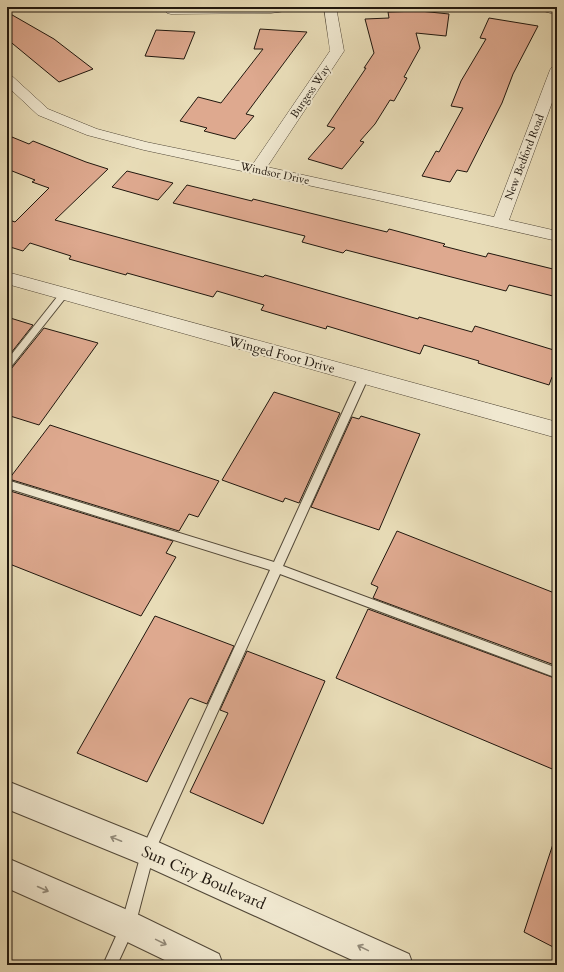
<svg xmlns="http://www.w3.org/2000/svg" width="564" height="972" font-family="Cardo,serif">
<rect width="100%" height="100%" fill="#e8dcb7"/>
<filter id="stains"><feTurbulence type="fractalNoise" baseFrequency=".005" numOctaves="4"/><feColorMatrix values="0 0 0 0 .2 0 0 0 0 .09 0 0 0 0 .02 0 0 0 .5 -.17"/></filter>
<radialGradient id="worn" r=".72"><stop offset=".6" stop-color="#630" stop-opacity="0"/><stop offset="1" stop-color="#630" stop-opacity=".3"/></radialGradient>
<!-- building -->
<g fill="#dea98f" stroke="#20170e">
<polygon points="420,11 449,14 446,36 416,33 420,48 404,77 407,78 394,101 390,100 375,124 360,141 364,142 342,169 308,159 335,128 327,126 366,68 364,68 374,53 365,19 389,18 388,12"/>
<polygon points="7,12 54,39 93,69 59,82 7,39"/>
<polygon points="489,18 538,26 513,74 502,103 467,172 457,170 450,182 422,176 436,151 439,152 463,108 451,106 461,81 486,39 480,38"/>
<polygon points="260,29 307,32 246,114 254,116 235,139 204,131 207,128 180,121 198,97 221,103 263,49 254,49"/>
<polygon points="156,30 195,32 184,59 145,56"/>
<polygon points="7,135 29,144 33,141 86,162 108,169 55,220 263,277 265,275 418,319 419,317 472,332 475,326 557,351 557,378 552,377 549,385 478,363 479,361 424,345 420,354 327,326 326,329 261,310 264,305 217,291 213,297 127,273 126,275 69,259 71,256 30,243 23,251 7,246 7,219 15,222 49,188 32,182 35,180 7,169"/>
<polygon points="127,171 173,183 158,200 112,187"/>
<polygon points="187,185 252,201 253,199 387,232 389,229 445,244 443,246 486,257 488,253 557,270 557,297 509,285 506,291 346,250 343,253 302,242 305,236 173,203"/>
<polygon points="7,317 33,325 7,358"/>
<polygon points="44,328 98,343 39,425 7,415 7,370 11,369"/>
<polygon points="274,392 340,413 299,503 285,498 283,502 222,480"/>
<polygon points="361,416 420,434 379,530 311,507 352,417 359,419"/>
<polygon points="50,425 219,481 198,517 189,514 179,531 9,479"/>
<polygon points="7,490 173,541 166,553 176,557 141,616 7,563"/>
<polygon points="397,531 557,594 557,666 373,598 378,587 371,584"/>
<polygon points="368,609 557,679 557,771 336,678"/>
<polygon points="155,616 234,646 207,704 191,698 189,699 147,782 77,753"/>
<polygon points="247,651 325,681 263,824 190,792 228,713 220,710"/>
<polygon points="553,844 557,844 557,949 524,932"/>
</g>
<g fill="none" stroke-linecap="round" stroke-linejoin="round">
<!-- service casing -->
<g stroke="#524838" stroke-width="2">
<g id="service">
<polygon points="64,291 68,294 67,296 10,368 7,369 7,360 61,292"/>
<polygon points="364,373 369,376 283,566 557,668 557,678 280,574 154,853 135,926 117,965 103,965 121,925 143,847 270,570 7,488 7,480 274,562 359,376"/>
</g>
</g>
<!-- minor casing -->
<g stroke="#524838" stroke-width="1">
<g id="minor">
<polygon points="167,7 295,7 293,10 271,13 171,14 167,13 165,10"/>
<polygon points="324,7 336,7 344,51 267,167 494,217 550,70 552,67 557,66 557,89 509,220 557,231 557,241 377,200 144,150 87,135 38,115 7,86 7,75 12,76 48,109 97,129 146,142 253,164 330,51"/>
<polygon points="538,7 557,7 557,15 540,10"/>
<polygon points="7,272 557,422 557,438 7,284"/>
</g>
</g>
<!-- tertiary casing -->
<g stroke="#524838" stroke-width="2">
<g id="tertiary">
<polygon points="7,781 158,842 409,954 413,965 363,965 139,863 7,809"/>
<polygon points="7,858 139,915 219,954 223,965 175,965 117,937 7,888"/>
</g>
</g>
<!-- service -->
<use href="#service" fill="#f0e8d0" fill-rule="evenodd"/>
<!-- minor -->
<use href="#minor" fill="#f0e8d0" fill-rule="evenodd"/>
<!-- tertiary -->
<use href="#tertiary" fill="#f0e8d0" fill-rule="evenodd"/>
</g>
<!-- one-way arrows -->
<defs><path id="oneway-shaft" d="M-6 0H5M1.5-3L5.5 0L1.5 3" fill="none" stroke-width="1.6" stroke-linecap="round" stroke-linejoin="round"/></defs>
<g stroke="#928a79">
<use href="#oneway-shaft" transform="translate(116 839) rotate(-158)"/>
<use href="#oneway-shaft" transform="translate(43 889) rotate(24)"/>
<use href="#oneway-shaft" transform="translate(161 942) rotate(26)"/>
<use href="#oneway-shaft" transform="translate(363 948) rotate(-154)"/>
</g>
<g text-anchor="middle" stroke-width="4" stroke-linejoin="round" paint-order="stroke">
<!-- far-street labels -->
<g font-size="11" fill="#20170e" stroke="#f0e8d0">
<text transform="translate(310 91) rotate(-56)" y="4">Burgess Way</text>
<text transform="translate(524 157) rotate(-69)" y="4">New Bedford Road</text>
<text transform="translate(275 173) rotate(12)" y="4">Windsor Drive</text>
</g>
<!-- street labels -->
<g font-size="13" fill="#20170e" stroke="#f0e8d0">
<text transform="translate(282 354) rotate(15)" y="5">Winged Foot Drive</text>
</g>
<!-- near-street labels -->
<g font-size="16" fill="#20170e" stroke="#f0e8d0">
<text transform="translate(204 877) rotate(24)" y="6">Sun City Boulevard</text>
</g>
</g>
<!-- margin -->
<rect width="564" height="972" fill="none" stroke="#e8dcb7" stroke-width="24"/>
<rect x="8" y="8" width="548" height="956" fill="none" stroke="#20170e" stroke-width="2"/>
<rect x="12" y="12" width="540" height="948" fill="none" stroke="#20170e"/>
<rect width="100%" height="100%" filter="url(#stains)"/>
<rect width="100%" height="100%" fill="url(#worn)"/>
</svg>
